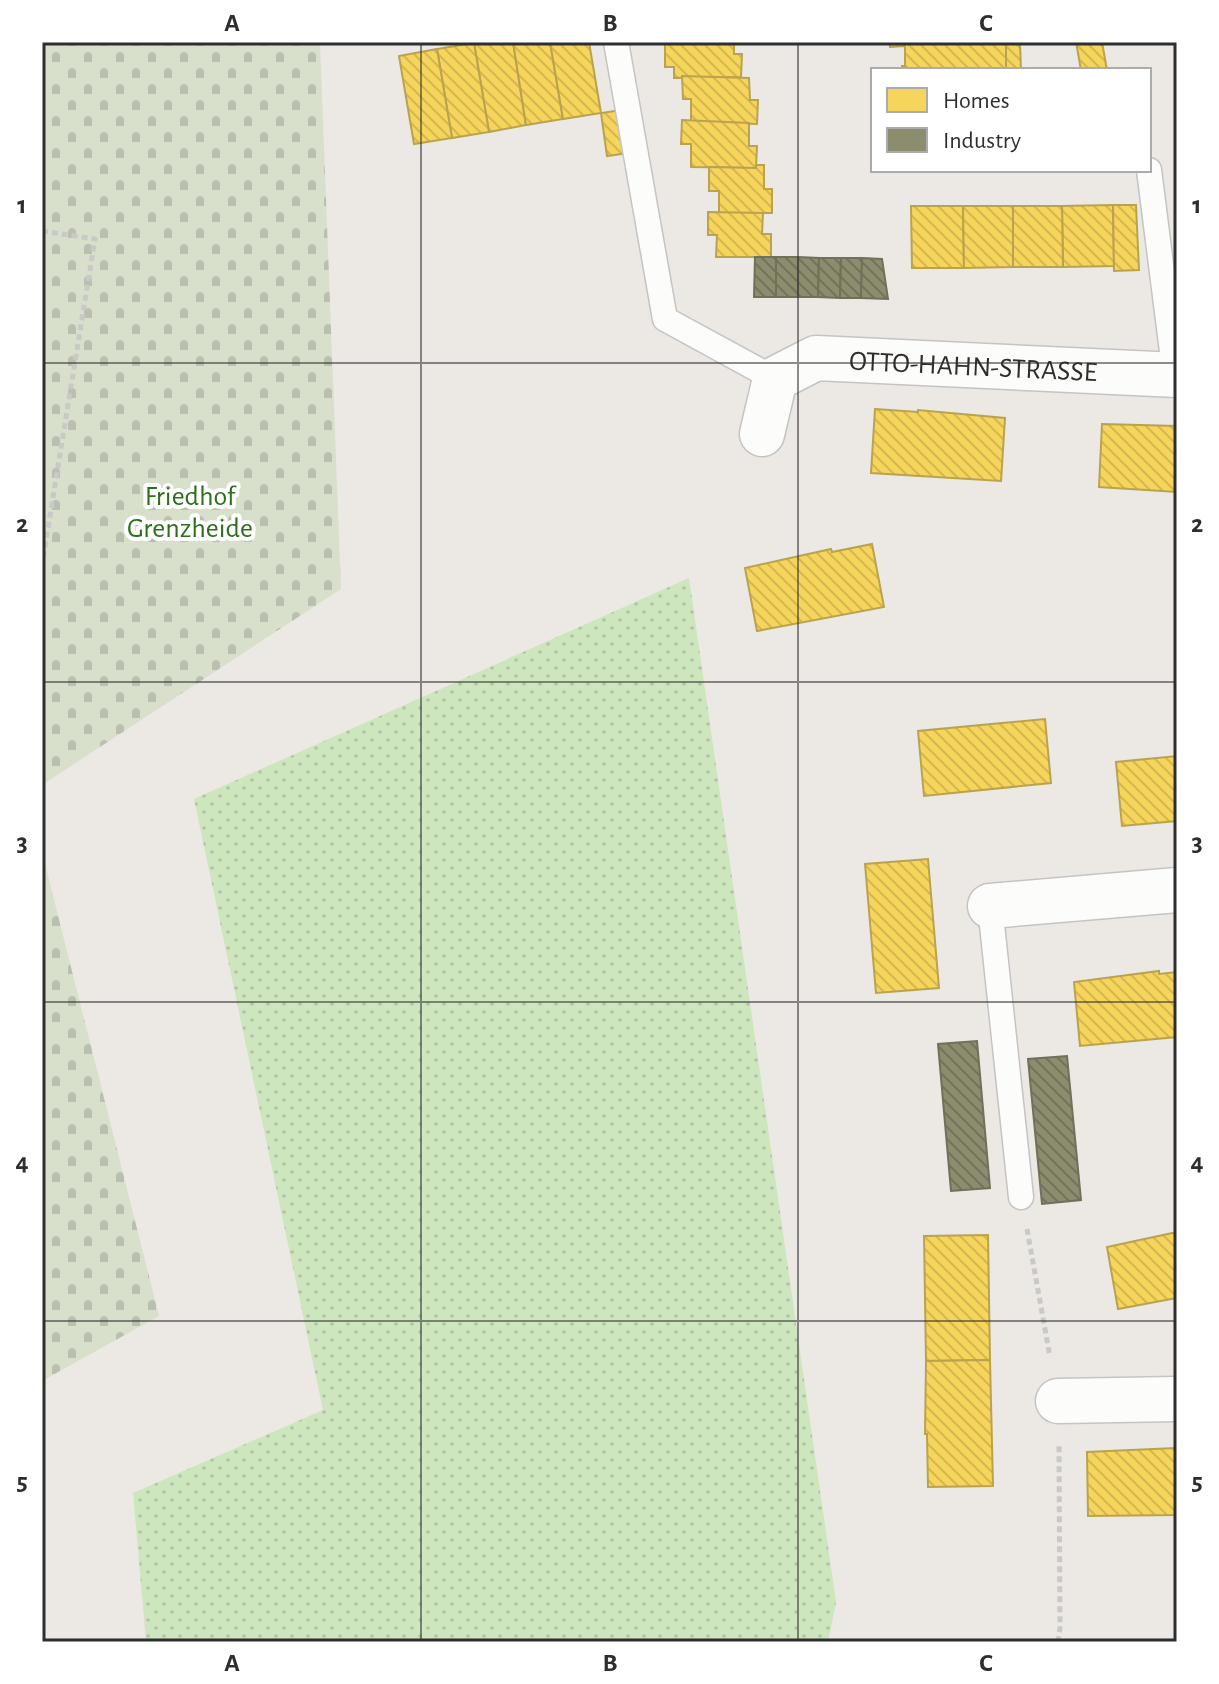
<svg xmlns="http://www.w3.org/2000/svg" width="1219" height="1684" font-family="'Alegreya Sans',sans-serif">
<defs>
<pattern id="grass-dots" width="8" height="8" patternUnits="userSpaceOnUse" patternTransform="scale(2)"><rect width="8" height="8" fill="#cee6be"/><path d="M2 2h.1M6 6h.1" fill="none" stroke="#b1c6a4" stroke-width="1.8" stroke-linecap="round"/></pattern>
<pattern id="cemetery-stones" width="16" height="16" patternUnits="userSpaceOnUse" patternTransform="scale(2)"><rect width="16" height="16" fill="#d8e0cc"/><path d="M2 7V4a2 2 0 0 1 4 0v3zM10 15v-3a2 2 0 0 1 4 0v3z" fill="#bac0b0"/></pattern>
<pattern id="homes-back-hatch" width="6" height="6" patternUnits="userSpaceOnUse" patternTransform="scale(2)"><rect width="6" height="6" fill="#f6d55c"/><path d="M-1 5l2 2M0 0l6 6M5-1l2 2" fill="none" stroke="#d3b750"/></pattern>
<pattern id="industry-back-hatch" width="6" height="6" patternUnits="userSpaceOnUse" patternTransform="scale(2)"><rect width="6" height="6" fill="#8c8c6e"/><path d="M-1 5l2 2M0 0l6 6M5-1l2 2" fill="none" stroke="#73735b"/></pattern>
</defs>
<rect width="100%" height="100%" fill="#ece8e4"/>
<!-- grass -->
<polygon fill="url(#grass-dots)" points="689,578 836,1602 828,1642 146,1642 133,1493 323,1410 194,799"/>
<!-- cemetery -->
<g fill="url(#cemetery-stones)">
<polygon points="42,42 320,42 341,589 42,785"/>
<polygon points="42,852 159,1316 42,1381"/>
</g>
<!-- homes -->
<g fill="url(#homes-back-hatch)" stroke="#baa34e" stroke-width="2">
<polygon points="513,42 526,125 489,132 474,43"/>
<polygon points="513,42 550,42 563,119 526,125"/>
<polygon points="550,42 589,42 601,113 563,119"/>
<polygon points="665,42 734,42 734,54 742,54 741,77 674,78 674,67 665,67"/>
<polygon points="890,42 1006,42 1006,70 902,70 902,66 905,66 905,46 890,47"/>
<polygon points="1006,42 1020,43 1021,70 1006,70"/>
<polygon points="1076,42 1102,42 1107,70 1081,70"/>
<polygon points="474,43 489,132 452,138 437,49"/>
<polygon points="437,49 452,138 414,144 399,56"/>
<polygon points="682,76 749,78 750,100 758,100 757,124 691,122 691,99 683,99"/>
<polygon points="622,110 629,153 607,156 601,113"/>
<polygon points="682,120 749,123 749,146 757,146 756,168 691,167 691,144 681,144"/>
<polygon points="756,165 764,165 764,189 772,189 772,213 719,213 719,191 709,191 709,167 756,168"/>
<polygon points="1113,205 1114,266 1063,267 1062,206"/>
<polygon points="1113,205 1136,205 1139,270 1114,271"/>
<polygon points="911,206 963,206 964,268 912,268"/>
<polygon points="963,206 1013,206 1013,267 964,268"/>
<polygon points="1013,206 1062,206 1063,267 1013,267"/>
<polygon points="708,212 763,213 762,234 771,234 771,257 716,257 717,235 708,235"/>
<polygon points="875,409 918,412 918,410 1005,418 1001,481 871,473"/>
<polygon points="1102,424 1177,426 1177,492 1099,487"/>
<polygon points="872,544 884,607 757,631 745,568 831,549 832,552"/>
<polygon points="1045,719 1051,783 924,796 918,731"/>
<polygon points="1177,756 1177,821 1122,826 1116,762"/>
<polygon points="928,859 939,988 876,993 865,864"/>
<polygon points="1159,971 1159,974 1177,972 1177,1037 1080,1046 1074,982"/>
<polygon points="1177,1232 1177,1298 1118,1309 1107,1247"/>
<polygon points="988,1235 990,1360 926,1361 924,1236"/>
<polygon points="990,1360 993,1486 928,1487 927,1434 925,1434 926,1361"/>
<polygon points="1175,1448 1177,1515 1088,1516 1087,1452"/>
</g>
<!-- industry -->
<g fill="url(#industry-back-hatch)" stroke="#70705b" stroke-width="2">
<polygon points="755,257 776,257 776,297 754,297"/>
<rect x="776" y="257" width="22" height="40"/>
<polygon points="798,257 819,258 818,297 798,297"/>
<polygon points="819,258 841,258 840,298 818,297"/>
<polygon points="841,258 862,258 861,298 840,298"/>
<polygon points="862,258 882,259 888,299 861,298"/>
<polygon points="977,1041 990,1188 951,1191 938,1044"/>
<polygon points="1067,1056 1081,1200 1042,1204 1028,1059"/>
</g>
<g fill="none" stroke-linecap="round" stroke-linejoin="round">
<!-- service casing -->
<g stroke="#c5c4c5" stroke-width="27">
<g id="service">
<polyline points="616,42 665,319 775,379"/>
<polyline points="1149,170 1175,375"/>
<polyline points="990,906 1021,1197"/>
</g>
</g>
<!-- minor casing -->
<g stroke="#c5c4c5" stroke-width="47">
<g id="minor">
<path id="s1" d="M762,434L775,379L816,358L1177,375"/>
<polyline points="990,906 1177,890"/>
<polyline points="1058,1401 1177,1399"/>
</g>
</g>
<!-- path -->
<g stroke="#c9c9c8" stroke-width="5" stroke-dasharray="6 4" stroke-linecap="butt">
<polyline points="42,231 95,239 42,565"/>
<polyline points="1027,1229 1050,1357"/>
<polyline points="1058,1642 1060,1628 1059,1446"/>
</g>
<!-- service -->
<use href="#service" stroke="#fcfcfb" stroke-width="24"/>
<!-- minor -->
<use href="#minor" stroke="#fcfcfb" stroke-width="44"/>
</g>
<!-- grid -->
<path fill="none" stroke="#2e2e2e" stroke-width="2" stroke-opacity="0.55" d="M421,42V1642M798,42V1642M42,363H1177M42,682H1177M42,1002H1177M42,1321H1177"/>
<g text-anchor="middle" stroke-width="8" stroke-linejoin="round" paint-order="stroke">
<!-- street labels -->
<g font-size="28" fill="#2e2e2e" stroke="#fff">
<text dy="10" stroke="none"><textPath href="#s1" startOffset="260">OTTO-HAHN-STRASSE</textPath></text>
</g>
<!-- park labels -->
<g font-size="28" fill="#2c6e1b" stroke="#fff">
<text x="190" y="505">Friedhof<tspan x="190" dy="32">Grenzheide</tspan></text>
</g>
</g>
<!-- border -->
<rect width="1219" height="1684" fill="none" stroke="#ffffff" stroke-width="88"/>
<!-- legend -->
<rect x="871" y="68" width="280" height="104" fill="#ffffff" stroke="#ababab" stroke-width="2"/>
<rect x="887" y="88" width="40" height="24" fill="#f6d55c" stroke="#ababab" stroke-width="2"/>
<text x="943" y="108" font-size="24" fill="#2e2e2e">Homes</text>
<rect x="887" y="128" width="40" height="24" fill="#8c8c6e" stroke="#ababab" stroke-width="2"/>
<text x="943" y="148" font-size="24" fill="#2e2e2e">Industry</text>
<rect x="44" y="44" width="1131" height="1596" fill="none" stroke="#2e2e2e" stroke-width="3"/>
<g font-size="26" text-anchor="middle" font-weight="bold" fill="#2e2e2e">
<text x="232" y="31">A</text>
<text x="610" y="31">B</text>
<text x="986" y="31">C</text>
<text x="22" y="213">1</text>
<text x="1197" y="213">1</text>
<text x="22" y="532">2</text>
<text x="1197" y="532">2</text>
<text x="22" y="851">3</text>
<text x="1197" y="851">3</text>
<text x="22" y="1170">4</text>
<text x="1197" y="1170">4</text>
<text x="22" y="1490">5</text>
<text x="1197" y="1490">5</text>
<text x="232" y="1671">A</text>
<text x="610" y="1671">B</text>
<text x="986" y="1671">C</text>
</g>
</svg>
